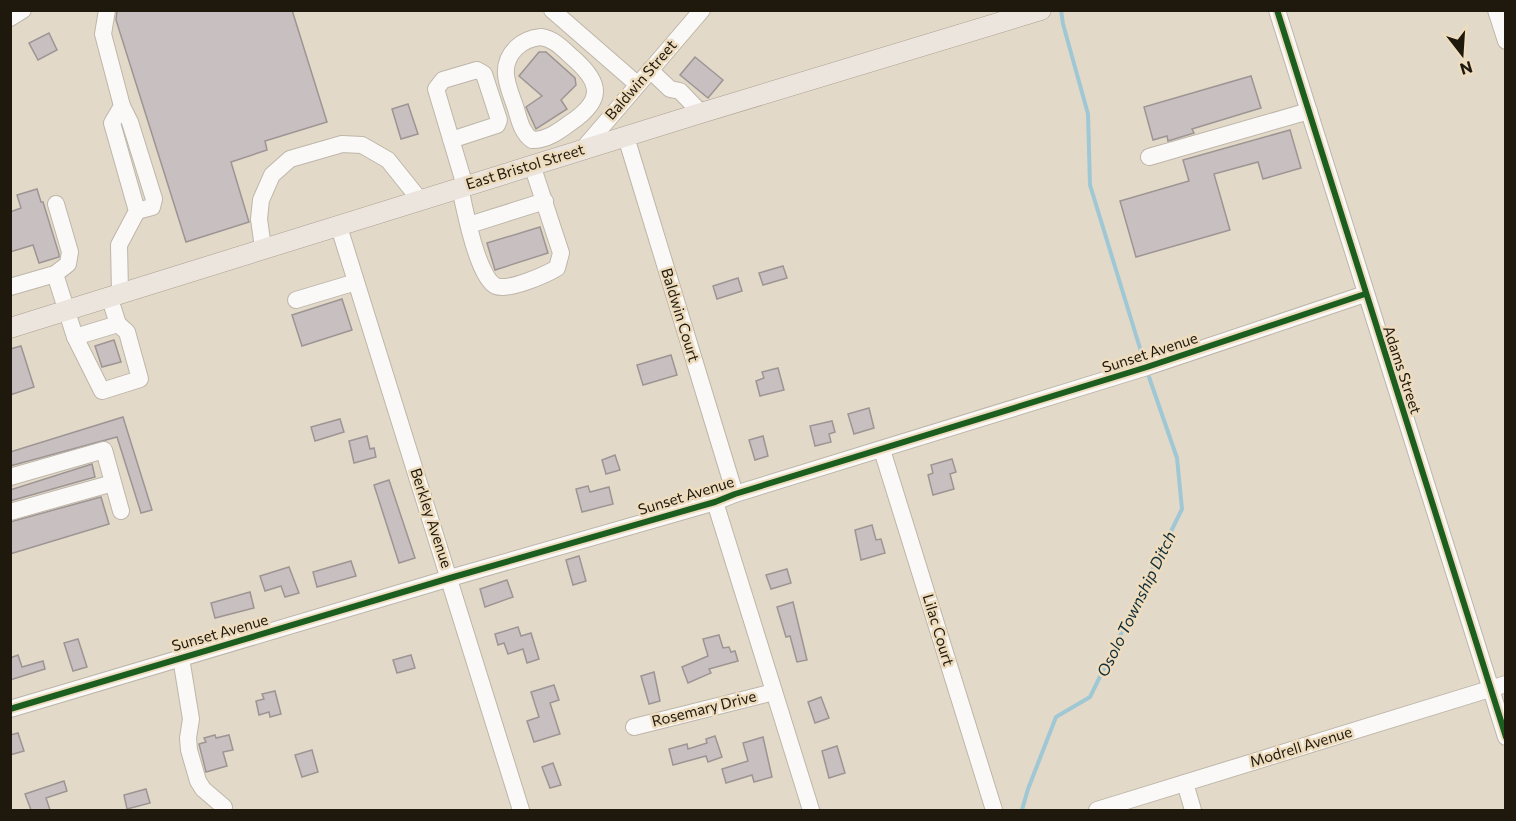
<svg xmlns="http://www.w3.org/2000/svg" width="1516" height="821" font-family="Commissioner,sans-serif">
<rect width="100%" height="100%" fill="#e3d9c9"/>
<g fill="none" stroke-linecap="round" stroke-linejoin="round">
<!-- stream -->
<g stroke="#a0c8d4" stroke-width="4">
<polyline points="1061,10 1063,24 1088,114 1090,185 1143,358"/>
<polyline points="1022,810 1028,789 1056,717 1090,697 1182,509 1177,458 1149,377"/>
</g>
</g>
<!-- building -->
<g fill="#c8bfc0" stroke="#9d9593" stroke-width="1.5">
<polygon points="117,10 292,10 327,122 265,141 267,150 231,162 249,222 186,242 116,20"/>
<polygon points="49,33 57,50 38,60 29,43"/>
<polygon points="539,52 546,52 575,78 576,85 561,100 567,109 536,129 526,107 542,96 519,76"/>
<polygon points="695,57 723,80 708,98 680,75"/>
<polygon points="1251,76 1261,108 1192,129 1194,133 1168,141 1167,136 1153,140 1144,107"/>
<polygon points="408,104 418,134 401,139 392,109"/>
<polygon points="1290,130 1301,168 1263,179 1258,162 1214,174 1230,230 1136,257 1120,201 1189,181 1183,160"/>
<polygon points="37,189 41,202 43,202 59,254 59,257 39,263 33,245 10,252 10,212 21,208 17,195"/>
<polygon points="540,227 548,253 495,270 487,243"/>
<polygon points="783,266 787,278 763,285 759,273"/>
<polygon points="738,278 742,291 717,299 713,286"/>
<polygon points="342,299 352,330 302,346 292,315"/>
<polygon points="114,340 121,362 102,367 95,346"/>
<polygon points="21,346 34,387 10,395 10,349"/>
<polygon points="671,355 677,375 643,385 637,365"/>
<polygon points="778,368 784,390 760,396 756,381 764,378 762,372"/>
<polygon points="869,408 874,428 854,434 848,414"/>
<polygon points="123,417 152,510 141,513 117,437 10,466 10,452"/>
<polygon points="340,419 344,432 315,441 311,427"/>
<polygon points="832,421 835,432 829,434 831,442 815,446 810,426"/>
<polygon points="367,436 370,449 374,448 376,457 354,463 349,441"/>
<polygon points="763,436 768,456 755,460 749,440"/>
<polygon points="615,455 620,470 606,474 602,460"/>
<polygon points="952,459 956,472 950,474 954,489 933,495 928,475 933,473 931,465"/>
<polygon points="92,464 95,477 10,501 10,490"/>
<polygon points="389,480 415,558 399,563 374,485"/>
<polygon points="588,486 590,492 609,487 613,504 582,512 576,489"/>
<polygon points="101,497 109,524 10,554 10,522"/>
<polygon points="872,525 876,540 881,539 885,553 861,560 855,530"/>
<polygon points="579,556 586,581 573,585 566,560"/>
<polygon points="351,561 356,576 317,587 313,572"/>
<polygon points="289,567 299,593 285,597 281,586 265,591 260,576"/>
<polygon points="787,569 791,583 771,589 766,575"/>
<polygon points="507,580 513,597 485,607 480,589"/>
<polygon points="250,592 254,608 215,618 211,603"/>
<polygon points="793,602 807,660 797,662 790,636 786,637 777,607"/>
<polygon points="518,627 521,636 531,633 539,659 527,663 523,649 508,654 504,643 498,645 495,634"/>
<polygon points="719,635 723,648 729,647 731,652 735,651 738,661 709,669 711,673 688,683 682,667 708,656 703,639"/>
<polygon points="78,639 87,667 73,671 64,643"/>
<polygon points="18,655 22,667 43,661 45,669 10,680 10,658"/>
<polygon points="411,655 415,668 397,673 393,660"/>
<polygon points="654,672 660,701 649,704 641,676"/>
<polygon points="554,685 559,700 550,703 560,734 534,742 527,721 539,717 531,692"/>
<polygon points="275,691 281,714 270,717 269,712 259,715 256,701 264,699 262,694"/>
<polygon points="821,697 829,718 815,723 808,702"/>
<polygon points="18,733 24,751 10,755 10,735"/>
<polygon points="215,735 216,738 229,735 233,750 223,752 227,766 206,772 199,744 206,742 204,738"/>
<polygon points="715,736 722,757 708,762 706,756 673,765 669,749 687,744 688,749 707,743 706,739"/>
<polygon points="763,737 772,777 754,782 752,775 726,783 722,769 748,761 743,743"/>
<polygon points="837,746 845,773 829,778 822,751"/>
<polygon points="312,750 318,772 302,777 295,755"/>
<polygon points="553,763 561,785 550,788 542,767"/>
<polygon points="64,781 67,791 46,798 50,810 31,810 25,794"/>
<polygon points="146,789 150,803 127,809 124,795"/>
</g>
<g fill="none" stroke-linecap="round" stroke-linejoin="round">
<!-- minor casing -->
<g stroke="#bdb6a9" stroke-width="18">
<g id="minor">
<polyline points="107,10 103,34 122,106 112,123 137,211 119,245 120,292"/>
<polyline points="552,10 637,84"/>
<polyline points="1277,10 1506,737"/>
<polyline points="1496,10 1506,41"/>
<polyline points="10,18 23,10"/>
<path d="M541,37C554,39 562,48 572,57C602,83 604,100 570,123C558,132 547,140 532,140C521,132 519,118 515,106C508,86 498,66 516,48C523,41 531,38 541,37Z"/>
<polyline points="650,70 670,89 680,91 701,113"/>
<polyline points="122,106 130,122 154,199 152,207 137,211"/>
<polyline points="626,137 735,494"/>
<polyline points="451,140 497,125 499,120 484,74 477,70 443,80 436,89 465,186"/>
<polyline points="582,150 702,10"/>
<polyline points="1149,157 1309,111"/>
<path d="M460,187C464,207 478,279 496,286C509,291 545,275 557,268L561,253L532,165"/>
<polyline points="469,225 545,201"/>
<polyline points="339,227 521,810"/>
<polyline points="263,248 259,219 261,200 272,175 290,159 342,144 362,145 388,160 420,200"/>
<polyline points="55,274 75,337 102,391 140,379 127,332 118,324 109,296"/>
<polyline points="10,287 55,274 68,264 70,252 56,204"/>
<polyline points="296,300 356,282"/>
<polyline points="75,337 118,324"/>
<polyline points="882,450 994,810"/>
<polyline points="10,477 104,450 121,511"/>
<polyline points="715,502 811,810"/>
<polyline points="10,512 113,483"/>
<polyline points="181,658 191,719 188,738 189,750 198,781 203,789 224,807"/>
<polyline points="10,709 450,578 715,502 735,494 1147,367 1365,294"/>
<polyline points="634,727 774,692"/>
<polyline points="1185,783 1193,810"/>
<polyline points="1097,810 1506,684"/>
</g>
</g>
<!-- major casing -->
<g stroke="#ab9e8e" stroke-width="21">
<polyline id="major" points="10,328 701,113 1041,10"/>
</g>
<!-- minor -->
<use href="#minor" stroke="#fbf9f7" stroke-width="16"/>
<!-- major -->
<use href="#major" stroke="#ece5de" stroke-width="20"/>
<!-- cycleway casing -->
<g stroke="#eedcbe" stroke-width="10">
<g id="cycleway">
<polyline points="1277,10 1506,737"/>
<polyline points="10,709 450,578 715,502 735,494 1147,367 1365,294"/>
</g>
</g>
<!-- cycleway -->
<use href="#cycleway" stroke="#1b5e20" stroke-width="6"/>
</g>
<g text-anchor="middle" stroke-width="5" stroke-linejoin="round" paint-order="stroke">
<!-- street labels -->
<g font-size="15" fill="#1e180d" stroke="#eedcbe">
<text transform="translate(641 80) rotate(-49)" y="5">Baldwin Street</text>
<text transform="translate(525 167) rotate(-17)" y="5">East Bristol Street</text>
<text transform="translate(680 315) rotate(73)" y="5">Baldwin Court</text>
<text transform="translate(1150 353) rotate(-18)" y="5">Sunset Avenue</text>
<text transform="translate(1402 370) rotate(72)" y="5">Adams Street</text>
<text transform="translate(686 496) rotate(-17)" y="5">Sunset Avenue</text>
<text transform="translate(431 518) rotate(72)" y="5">Berkley Avenue</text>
<text transform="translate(938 630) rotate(73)" y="5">Lilac Court</text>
<text transform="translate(220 633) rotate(-16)" y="5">Sunset Avenue</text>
<text transform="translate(704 709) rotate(-14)" y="5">Rosemary Drive</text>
<text transform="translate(1301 747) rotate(-17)" y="5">Modrell Avenue</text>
</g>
<!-- water labels -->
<g font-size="16" font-style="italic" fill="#0f2d38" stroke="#eedcbe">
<text transform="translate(1136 604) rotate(-64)" y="6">Osolo Township Ditch</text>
</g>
</g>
<!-- border -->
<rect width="1516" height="821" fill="none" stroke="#1e180d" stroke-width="24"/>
<!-- north arrow -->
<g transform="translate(1462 54) rotate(163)" stroke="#eedcbe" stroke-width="4.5" paint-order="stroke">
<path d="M0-4.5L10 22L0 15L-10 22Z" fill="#1e180d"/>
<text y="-9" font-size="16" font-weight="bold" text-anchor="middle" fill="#1e180d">N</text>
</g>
</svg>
